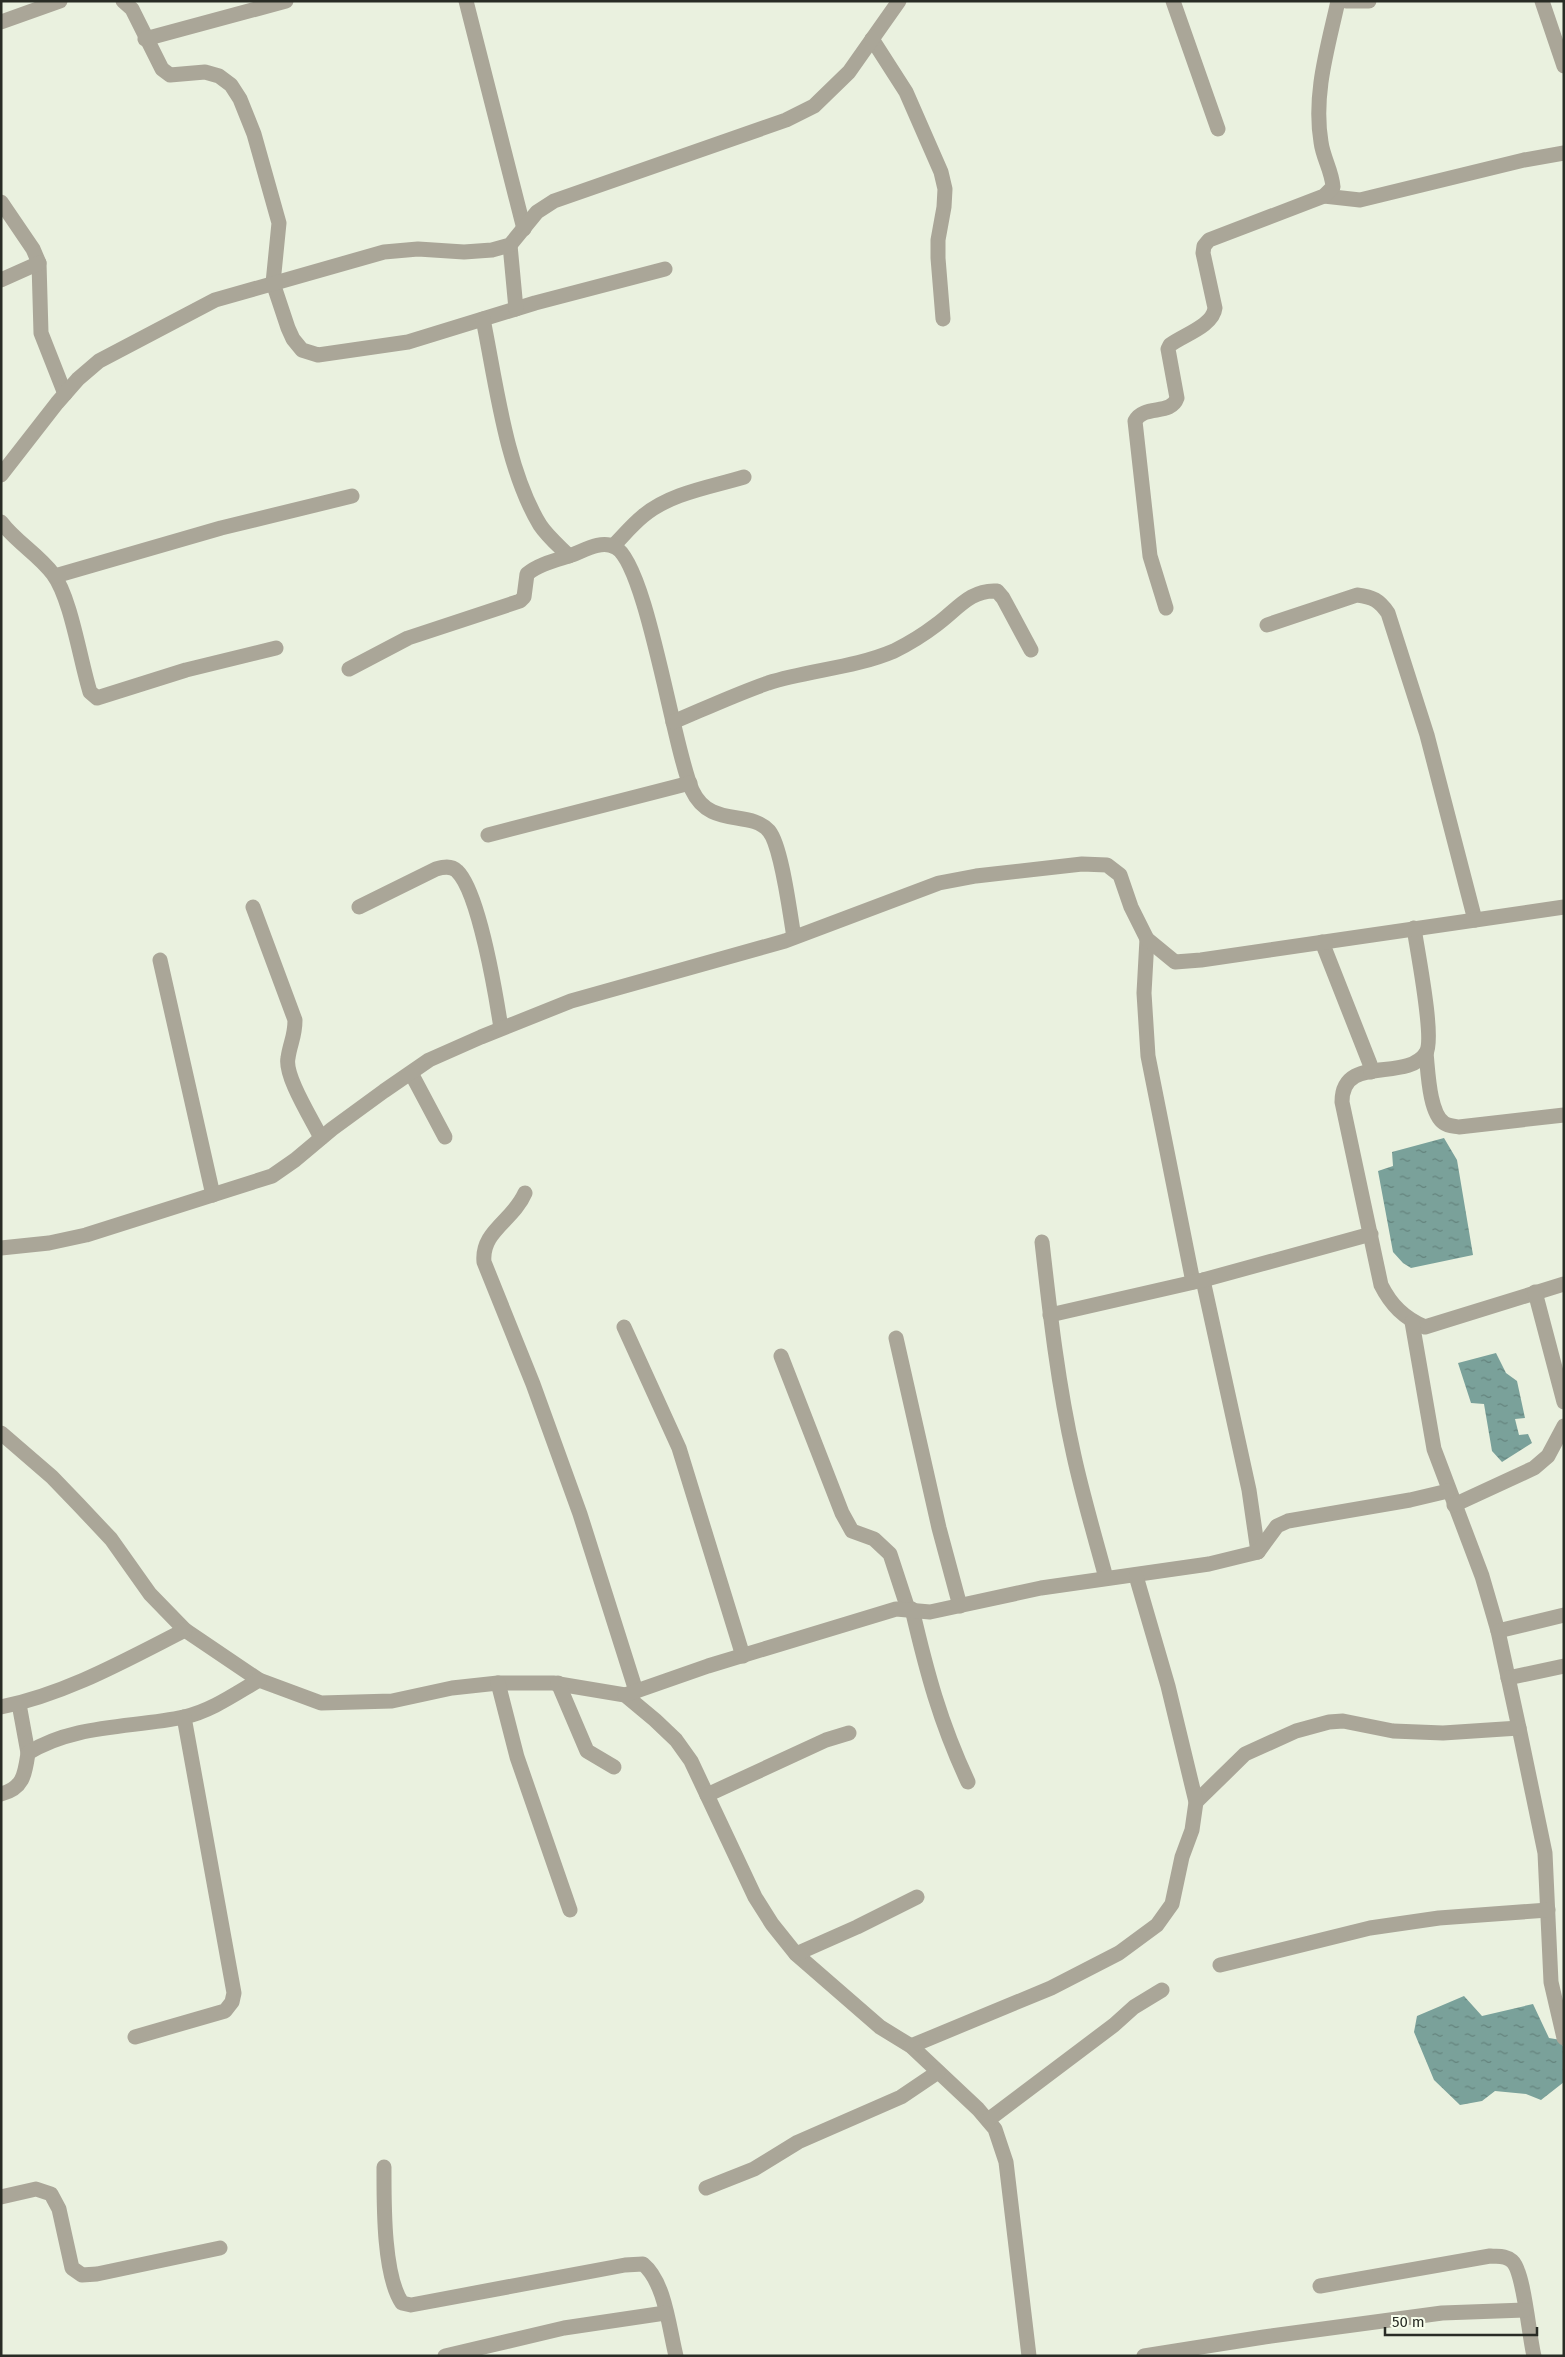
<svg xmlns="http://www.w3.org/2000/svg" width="1565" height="2357" font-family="'Fira Sans',sans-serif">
<defs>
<pattern id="water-ripples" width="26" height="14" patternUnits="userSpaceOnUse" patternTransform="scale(1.25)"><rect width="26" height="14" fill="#7aa19a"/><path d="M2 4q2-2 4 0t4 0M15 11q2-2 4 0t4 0" fill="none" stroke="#64837d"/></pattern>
</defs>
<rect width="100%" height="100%" fill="#eaf1df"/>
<!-- water -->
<g fill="url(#water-ripples)">
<polygon points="1444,1138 1457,1160 1473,1255 1411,1268 1403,1263 1393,1252 1378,1171 1393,1166 1392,1152"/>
<polygon points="1496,1353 1506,1373 1517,1381 1525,1418 1515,1419 1519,1435 1528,1434 1532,1443 1502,1462 1492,1451 1484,1404 1471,1403 1458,1363"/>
<polygon points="1464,1996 1482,2016 1533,2004 1549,2038 1561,2040 1564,2050 1564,2082 1541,2100 1526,2094 1495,2091 1482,2101 1460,2105 1434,2080 1414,2032 1417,2016"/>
</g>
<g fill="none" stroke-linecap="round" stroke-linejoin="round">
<!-- minor -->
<g stroke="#aaa698" stroke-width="15">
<polyline points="123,1 132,9 162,69 170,75 205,72 219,76 231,85 240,99 254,134 279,223 273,283 288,328 293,339 302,350 318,355 408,342 535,303 665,269"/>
<polyline points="466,1 524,229"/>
<polyline points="1173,1 1218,129"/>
<polyline points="1346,1 1369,1"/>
<polyline points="1542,1 1564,66"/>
<polyline points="1,22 60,1"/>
<polyline points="145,39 286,1"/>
<polyline points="872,39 906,92 941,172 945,189 944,207 938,240 938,258 943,319"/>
<polyline points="1324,196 1360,200 1524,160 1564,153"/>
<polyline points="1,202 33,249 39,263 41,333 65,394"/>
<polyline points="510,245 516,309"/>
<polyline points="1,280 39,263"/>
<path d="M483,319C496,383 506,469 540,525C548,537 559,546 569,556"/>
<polyline points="1,475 57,403 78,379 99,361 215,300 384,252 418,249 464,252 492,250 510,245 537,212 554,201 786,120 814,106 849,72 899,1"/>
<path d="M1,522C16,542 38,554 53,574C71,598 80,660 90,692L97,698L186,670L276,648"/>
<path d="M613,546C623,536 632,525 643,516C670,493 711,487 744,477"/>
<polyline points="55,576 221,528 352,496"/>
<path d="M1166,608L1150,556L1135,421C1144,404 1171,416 1177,398L1168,349L1170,345C1183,335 1213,326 1215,308L1203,253L1204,246L1209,240L1324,196L1333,187C1332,171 1323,158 1321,142C1313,94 1328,47 1338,1"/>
<path d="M1267,625L1357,595C1373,597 1379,600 1388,613L1427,735L1475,920"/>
<path d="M349,669L408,638L520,601L524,597L527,574C539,564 557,560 572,555C585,550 601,540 615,547C647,564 673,747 692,790C710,829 750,809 769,831C782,847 790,915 794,937"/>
<path d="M673,722C704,709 736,694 768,683C809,670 854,668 894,651C908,644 923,635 936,625C956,611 970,589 997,591L1003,598L1031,650"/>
<polyline points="488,835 690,783"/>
<path d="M253,907L295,1020C295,1037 290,1043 288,1058C284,1076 313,1121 321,1138"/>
<path d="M359,907L436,869C443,867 451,865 457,871C479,892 496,996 501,1028"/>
<path d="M1414,928C1417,949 1435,1039 1426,1053C1406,1083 1342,1053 1342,1102L1381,1285C1391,1305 1404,1318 1425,1327L1564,1284"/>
<polyline points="1147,939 1144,993 1148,1056 1193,1282"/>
<polyline points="1322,942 1370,1064 1371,1072"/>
<polyline points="160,960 213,1195"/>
<path d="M1426,1053C1428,1070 1429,1113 1444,1123C1448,1126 1454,1126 1459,1127L1564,1115"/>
<polyline points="411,1073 445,1137"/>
<path d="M525,1193C513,1221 481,1231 484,1262L533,1384L580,1514L636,1691"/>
<path d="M1042,1242C1050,1314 1058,1385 1074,1456C1083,1497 1095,1537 1106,1578"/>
<polyline points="1,1248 49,1243 86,1235 272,1176 295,1160 332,1129 384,1091 429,1060 481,1037 571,1001 785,941 939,883 976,876 1082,864 1107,865 1120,875 1131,907 1147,939 1175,962 1201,960 1564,907"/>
<polyline points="1203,1280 1249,1490 1258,1552"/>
<polyline points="1535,1292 1564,1402"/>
<polyline points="1050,1315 1203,1280 1371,1234"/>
<polyline points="1412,1322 1434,1449 1482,1576 1498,1631 1519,1728 1545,1853 1551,1982 1564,2038"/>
<polyline points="624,1327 679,1448 743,1656"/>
<polyline points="896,1338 939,1528 960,1606"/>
<polyline points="781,1356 842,1513 852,1531 874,1539 890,1554 908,1609"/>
<polyline points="1,1433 52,1477 78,1504 111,1539 150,1594 185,1630 259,1680 321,1703 392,1701 452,1688 498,1683 553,1683 625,1695 655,1720 676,1740 691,1761 755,1897 772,1924 796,1954 880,2027 911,2046 978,2109 995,2129 1006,2162 1029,2356"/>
<polyline points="1454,1505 1534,1468 1548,1456 1564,1426"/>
<path d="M912,1609C927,1673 940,1722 968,1782"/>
<polyline points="1498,1631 1564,1615"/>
<polyline points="1508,1678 1564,1666"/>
<polyline points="498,1683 517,1757 570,1910"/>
<polyline points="558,1683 587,1751 614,1767"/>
<polyline points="625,1695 708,1666 896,1609 930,1612 1041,1588 1209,1564 1258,1552 1277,1526 1288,1521 1410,1500 1448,1491"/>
<polyline points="19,1704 28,1753"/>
<path d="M1,1707C66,1694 126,1660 185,1630"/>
<path d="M1,1794C24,1788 25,1773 28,1753C74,1724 132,1728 184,1717C211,1711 235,1694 259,1680"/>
<polyline points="707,1795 826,1740 849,1733"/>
<polyline points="1196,1802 1245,1754 1296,1731 1329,1722 1343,1721 1393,1731 1443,1733 1519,1728"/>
<polyline points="796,1954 857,1927 917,1897"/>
<polyline points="1220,1965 1370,1928 1439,1918 1548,1910"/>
<polyline points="135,2037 225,2011 232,2002 234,1993 184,1717"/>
<polyline points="911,2046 1051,1988 1119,1953 1157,1925 1172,1904 1182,1857 1192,1830 1196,1802 1168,1686 1136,1576"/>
<polyline points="988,2120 1114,2025 1134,2007 1162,1990"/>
<path d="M384,2167C384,2202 383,2275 402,2303L411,2305L625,2265L643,2264C665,2282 669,2328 676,2356"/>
<polyline points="706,2188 754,2169 798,2142 901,2097 938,2072"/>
<polyline points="1,2197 36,2189 51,2194 59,2209 72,2268 82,2275 97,2274 220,2248"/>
<path d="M1320,2286L1490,2256C1498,2257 1505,2255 1512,2261C1524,2271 1529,2337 1534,2356"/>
<polyline points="445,2356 564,2328 665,2313"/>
<polyline points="1144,2356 1264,2337 1442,2313 1525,2310"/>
</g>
</g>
<!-- border -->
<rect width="1565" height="2357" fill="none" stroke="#292c25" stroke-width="5"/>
<!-- scale -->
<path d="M1385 2327v8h152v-8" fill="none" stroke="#292c25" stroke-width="2.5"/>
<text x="1392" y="2327" font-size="15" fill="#292c25" stroke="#f8feec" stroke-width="4" paint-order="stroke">50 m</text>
</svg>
